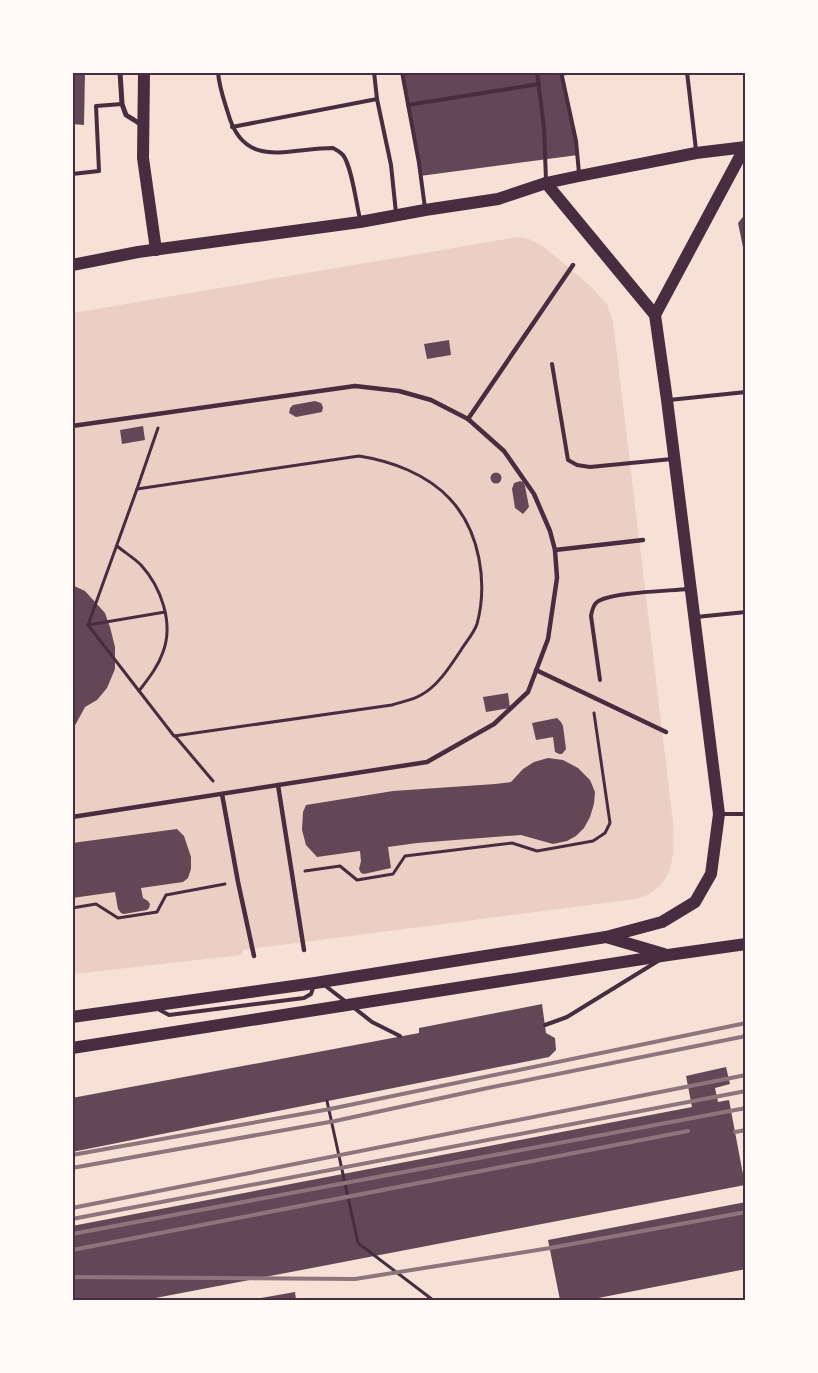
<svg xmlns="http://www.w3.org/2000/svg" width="818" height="1373" font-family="Arial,sans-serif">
<rect width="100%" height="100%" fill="#f7e1d7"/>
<!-- green -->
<path fill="#ebcfc5" d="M518,237L529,239L543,246L588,284L607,304L613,321L673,822C674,847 676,874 654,891C649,895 642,897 636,899L242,950V955L73,974V313Z"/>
<!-- building -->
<g fill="#644757">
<polygon points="72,72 85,72 84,125 72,124"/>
<polygon points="402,72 563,72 578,155 420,176"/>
<polygon points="746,213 746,257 745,257 738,223"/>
<polygon points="449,340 451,355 427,359 424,344"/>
<polygon points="315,401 321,403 323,407 322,412 296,417 289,413 290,408 293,405"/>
<polygon points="143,426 145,440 122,444 120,430"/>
<circle cx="496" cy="478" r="5.5"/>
<polygon points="520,481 523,482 525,486 529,507 523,514 515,508 512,489 514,483"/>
<polygon points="72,585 85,591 105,613 110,627 115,647 115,669 107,688 97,700 85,707 72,731"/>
<polygon points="508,693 510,708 486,712 483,697"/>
<polygon points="557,718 561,722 563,726 566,749 562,754 559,754 555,752 553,737 536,740 532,723"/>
<polygon points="548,758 563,760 578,768 590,780 595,792 594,804 590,817 584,828 576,836 567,841 553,844 521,835 417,843 388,847 391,868 364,874 361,873 359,869 361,861 360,851 317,857 306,845 302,830 303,812 306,805 393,791 495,784 511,782 523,769 534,762"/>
<polygon points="177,829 184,836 191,857 191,869 188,878 183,882 141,888 143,898 148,901 150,904 149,908 147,910 124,914 121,913 118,909 115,892 72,898 72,843"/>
<polygon points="542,1004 546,1033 555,1038 556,1050 549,1057 72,1152 72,1098 419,1033 419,1028"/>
<polygon points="726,1067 730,1084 715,1088 718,1102 729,1100 745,1185 145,1300 72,1300 72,1226 692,1107 686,1076"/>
<polygon points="746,1202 746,1269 588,1300 560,1300 548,1240"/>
<polygon points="295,1292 296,1300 250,1300"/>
</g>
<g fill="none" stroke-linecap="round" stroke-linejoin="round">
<!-- path -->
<g stroke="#4a2c40" stroke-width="3">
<path d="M359,456C391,461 427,474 450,499C480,531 488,583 477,624C474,633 466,642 461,650C451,665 438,686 421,695C413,700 401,702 392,705L174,736L88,625L137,489Z"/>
<polyline points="137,489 158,428"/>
<path d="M117,546C124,552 134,558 141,565C161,587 174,623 163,652C158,667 148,679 139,691"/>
<polyline points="88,625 165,612"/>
<polyline points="175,736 213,781"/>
<polyline points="305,871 340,866 357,880 393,874 405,856 512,843 537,851 593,841 605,833 610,823 594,713"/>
<polyline points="72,908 96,904 118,918 157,912 166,895 225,884"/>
<polyline points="327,1101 358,1243 433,1300"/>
</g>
<!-- service -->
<g stroke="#4a2c40" stroke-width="4">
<path d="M218,72C219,87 224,100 228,113C244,171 289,148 333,148C337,150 340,152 343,155C352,167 356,203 360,219"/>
<polyline points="374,72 377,99 391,165 396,213"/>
<polyline points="402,72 419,163 425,208"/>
<polyline points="537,72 544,128 546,180"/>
<polyline points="561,72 576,141 579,173"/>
<polyline points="687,72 696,150"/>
<polyline points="561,74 571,72"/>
<polyline points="408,105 539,84"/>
<polyline points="232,127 377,99"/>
<polyline points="72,174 99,171 96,106 122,104"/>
<polyline points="552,364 568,460 577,465 590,467 672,459"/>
<polyline points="669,400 746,392"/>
<polyline points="696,617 746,612"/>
<path d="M600,680L591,616C592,611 593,605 597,602C609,592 670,591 688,589"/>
<polyline points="722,814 746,814"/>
<polyline points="323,984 345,1001"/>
<polyline points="353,1007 372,1022 400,1036"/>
<polyline points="158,1009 169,1015 304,998 311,994 314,985"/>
<polyline points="545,1025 567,1017 658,961"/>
</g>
<!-- pedestrian -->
<g stroke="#4a2c40" stroke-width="4.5">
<polyline points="468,419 573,265"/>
<polyline points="72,426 355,386 399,391 431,400 468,419 504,451 534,494 550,531 555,550 557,578 548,639 528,692 494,724 427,762 72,817"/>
<polyline points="555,550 643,540"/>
<polyline points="536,670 666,732"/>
<polyline points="278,785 304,950"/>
<polyline points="222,794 238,882 254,956"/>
</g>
<!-- minor -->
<polyline stroke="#4a2c40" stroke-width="5" points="120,72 122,104 126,115 142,125"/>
<!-- primary -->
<g stroke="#4a2c40" stroke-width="12">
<polyline points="144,72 143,158 156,250"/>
<polyline points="546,183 655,315 667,400 719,814 711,874 695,902 662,922 606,937"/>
<polyline points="72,265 138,252 360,222 425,210 498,199 546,183 579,176 696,153 746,147"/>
<polyline points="655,315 745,147"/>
<polyline points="72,1017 315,983 606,937 664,954"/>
<polyline points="72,1048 668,955 746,944"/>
</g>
<!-- rail -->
<g stroke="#8f747c" stroke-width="4">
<polyline points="735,1132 746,1130"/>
<polyline points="72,1155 330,1109 746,1023"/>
<polyline points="72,1168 335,1121 483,1089 746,1036"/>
<polyline points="72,1208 746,1075"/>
<polyline points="72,1219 746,1091"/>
<polyline points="72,1234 746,1108"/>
<polyline points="72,1250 688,1131"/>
<polyline points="72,1277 355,1279 550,1248 746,1212"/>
</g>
</g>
<!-- border -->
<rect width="818" height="1373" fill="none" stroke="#fffaf5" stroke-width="148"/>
<rect x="74" y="74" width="670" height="1225" fill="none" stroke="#4a2c40" stroke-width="2"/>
</svg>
